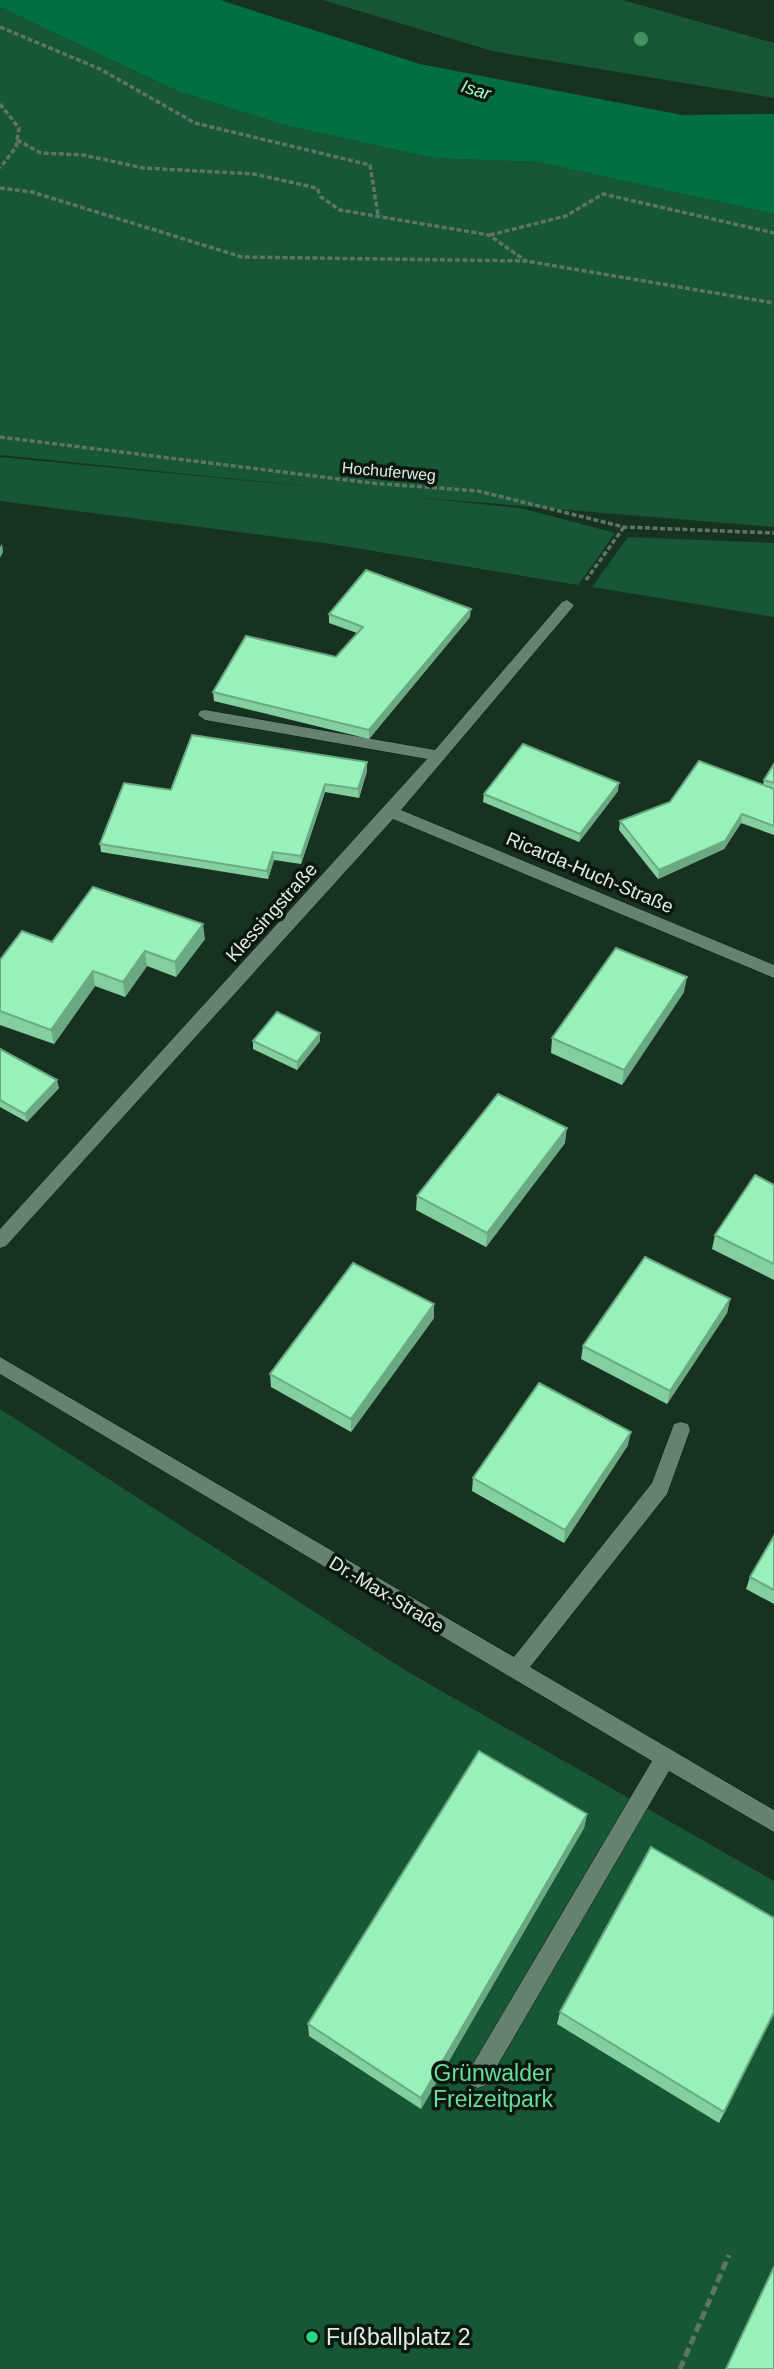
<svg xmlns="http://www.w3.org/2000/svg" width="774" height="2369" font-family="Helvetica,sans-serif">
<rect width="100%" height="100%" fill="#183222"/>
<!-- green -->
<g fill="#175735">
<polygon points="323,0 623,0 774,43 774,98 492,51"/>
<polygon points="0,7 177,91 284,125 433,158 538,162 774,214 774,527 412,497 521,508 615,533 578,585 331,544 0,501 0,457 334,489 0,455"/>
<polygon points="628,537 774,543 774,617 592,587"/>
<polygon points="0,1409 403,1669 774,1881 774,2369 0,2369"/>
</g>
<!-- water -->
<polygon fill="#016f40" points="0,0 220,0 420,64 682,115 774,114 774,214 538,162 433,158 284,125 177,91 0,7"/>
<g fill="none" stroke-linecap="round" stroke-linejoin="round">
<!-- minor casing -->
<g stroke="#02190b" stroke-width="1">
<g id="minor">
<polygon points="567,600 574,605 572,608 401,810 774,965 774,978 393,819 6,1246 0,1248 0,1229 427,759 205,720 198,715 200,711 205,710 435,750 562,602"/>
<polygon points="0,1357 514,1657 652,1483 674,1424 681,1422 688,1424 690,1430 667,1494 530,1667 774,1810 774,1832 669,1771 486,2085 478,2088 470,2085 467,2077 470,2069 652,1761 0,1374"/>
</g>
</g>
<!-- path-far1 -->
<g stroke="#5e7466" stroke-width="3.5" stroke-dasharray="5 2.5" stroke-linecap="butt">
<polyline points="0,27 100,69 195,123 370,165 378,215"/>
<polyline points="0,104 19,128 16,147 0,168"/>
<polyline points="17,140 41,153 83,155 144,168 254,174 317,188 321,197 340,210 489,235 526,261"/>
<polyline points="0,188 32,192 242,257 526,261 774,303"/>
<polyline points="490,235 566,216 603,194 774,233"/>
<polyline points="0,437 371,483 478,491 624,527 774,533"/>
<polyline points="586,580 624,527"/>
</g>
<!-- path -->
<polyline stroke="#5e7466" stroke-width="5" stroke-dasharray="9 4.5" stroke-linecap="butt" points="680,2369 729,2255"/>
<!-- minor -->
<use href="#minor" fill="#66826f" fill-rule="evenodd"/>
</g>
<!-- trees -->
<circle fill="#439163" cx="641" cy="39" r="7"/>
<!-- wall -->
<g fill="#83cfa0">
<polygon points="329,614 470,617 369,739 214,701 213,692 336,657 357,633 329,623"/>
<polygon points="367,762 367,771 359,798 325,792 301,864 274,860 268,879 101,852 100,844 171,790"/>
<polygon points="774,764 774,835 741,823 724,849 658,879 619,830 620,821 763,785 764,780"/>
<polygon points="618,791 579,842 483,802 484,794"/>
<polygon points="205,939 176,977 147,966 125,997 95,986 54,1044 0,1025 0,960 52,942"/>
<polygon points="684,992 622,1085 551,1053 552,1038"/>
<polygon points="320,1033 320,1041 297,1070 253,1049 253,1041"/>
<polygon points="0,1049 59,1088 27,1122 0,1107"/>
<polygon points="565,1143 486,1247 416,1210 417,1196"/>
<polygon points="774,1185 774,1280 712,1249 715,1235"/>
<polygon points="730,1299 727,1313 667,1404 581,1359 583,1346"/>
<polygon points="434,1318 351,1432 271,1387 270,1374"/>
<polygon points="628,1445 564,1543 472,1491 473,1478"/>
<polygon points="774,1536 774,1604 746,1589 750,1577"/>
<polygon points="587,1814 584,1828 421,2109 309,2036 308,2024"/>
<polygon points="560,2012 774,2014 719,2123 557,2024"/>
</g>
<!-- shaded-wall -->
<g fill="#6aa982">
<polygon points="2,544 3,552 0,558 0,547"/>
<polygon points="471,609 470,617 369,739 369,730"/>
<polygon points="367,762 367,771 359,798 358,789"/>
<polygon points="619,783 618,791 579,842 580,834"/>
<polygon points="325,784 325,792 301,864 301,856"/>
<polygon points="742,814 741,823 724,849 658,879 659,870"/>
<polygon points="273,852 274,860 268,879 267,871"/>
<polygon points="203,924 205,939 176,977 175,962"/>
<polygon points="145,951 147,966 125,997 123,982"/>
<polygon points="93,971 95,986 54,1044 51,1030"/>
<polygon points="687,977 684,992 622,1085 624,1070"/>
<polygon points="320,1033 320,1041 297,1070 297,1062"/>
<polygon points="57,1080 59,1088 27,1122 25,1114"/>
<polygon points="567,1128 565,1143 486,1247 487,1233"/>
<polygon points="730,1299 727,1313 667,1404 670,1391"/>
<polygon points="434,1304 434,1318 351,1432 351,1419"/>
<polygon points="631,1432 628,1445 564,1543 565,1530"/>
<polygon points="587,1814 584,1828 421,2109 421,2098"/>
</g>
<!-- building -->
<g fill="#98f1ba" stroke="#6aa982" stroke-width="2">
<polygon points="366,570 471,609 369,730 213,692 246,636 336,657 363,627 329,614"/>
<polygon points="192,735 367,762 358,789 325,784 301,856 273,852 267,871 100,844 124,783 171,790"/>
<polygon points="523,744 619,783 580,834 484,794"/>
<polygon points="699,761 774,789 774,826 742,814 725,841 659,870 620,821 670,802"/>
<polygon points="774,764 774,783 764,780"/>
<polygon points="93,887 203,924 175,962 145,951 123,982 93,971 51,1030 0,1011 0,960 22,931 52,942"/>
<polygon points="616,948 687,977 624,1070 552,1038"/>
<polygon points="277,1012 320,1033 297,1062 253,1041"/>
<polygon points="0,1049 57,1080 25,1114 0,1100"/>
<polygon points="498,1094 567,1128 487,1233 417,1196"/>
<polygon points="755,1175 774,1185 774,1264 715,1235"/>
<polygon points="645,1257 730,1299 670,1391 583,1346"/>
<polygon points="353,1263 434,1304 351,1419 270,1374"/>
<polygon points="539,1383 631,1432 565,1530 473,1478"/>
<polygon points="774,1536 774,1590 750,1577"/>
<polygon points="479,1751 587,1814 421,2098 308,2024"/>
<polygon points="651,1847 774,1918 774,2012 724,2112 560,2012"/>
<polygon points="774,2267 774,2369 726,2369"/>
</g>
<!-- markers -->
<circle fill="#29d885" stroke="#0c1710" stroke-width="2.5" cx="312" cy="2337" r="7"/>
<g text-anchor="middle" stroke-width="7" stroke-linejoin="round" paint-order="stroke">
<!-- far-street labels -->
<g font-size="16" fill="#deede3" stroke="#0c1710">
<text transform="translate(389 471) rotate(5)" y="6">Hochuferweg</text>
</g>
<!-- far-water labels -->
<g font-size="18" font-style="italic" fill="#a2fcc4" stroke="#0c1710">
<text transform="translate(476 90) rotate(17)" y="6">Isar</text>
</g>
<!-- street labels -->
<g font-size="19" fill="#deede3" stroke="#0c1710">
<text transform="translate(590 872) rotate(23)" y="7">Ricarda-Huch-Straße</text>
<text transform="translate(271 912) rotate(-48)" y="7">Klessingstraße</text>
<text transform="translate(387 1594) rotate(31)" y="7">Dr.-Max-Straße</text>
</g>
<!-- near-park labels -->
<g font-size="23" fill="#67de99" stroke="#0c1710">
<text x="493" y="2081">Grünwalder<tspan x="493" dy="26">Freizeitpark</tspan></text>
</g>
<!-- near-poi labels -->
<g font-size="23" fill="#deede3" stroke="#0c1710" text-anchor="start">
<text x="326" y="2345">Fußballplatz 2</text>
</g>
</g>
</svg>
